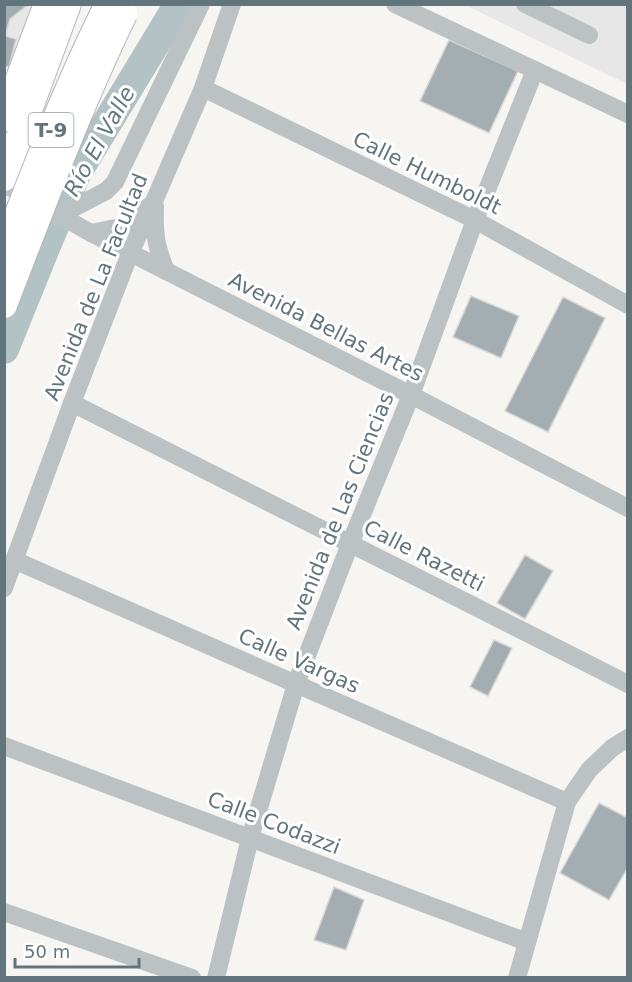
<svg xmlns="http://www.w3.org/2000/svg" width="632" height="982" font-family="'DejaVu Sans',sans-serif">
<rect width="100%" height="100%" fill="#f6f5f2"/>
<!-- built -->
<g fill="#e6e7e6">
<polygon points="5,5 71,5 64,13 5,61"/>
<polygon points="465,5 627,5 627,84"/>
</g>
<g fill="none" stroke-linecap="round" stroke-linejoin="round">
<!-- river -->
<polyline stroke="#b3c2c4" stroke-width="30" points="4,349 47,243 76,174 179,4"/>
</g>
<!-- building -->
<g fill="#a4aeb2" stroke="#d7d7d5" stroke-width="1.5">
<polygon points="7,4 29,4 10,19 5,36 16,39 9,67 4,66 4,6"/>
<polygon points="449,40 518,71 489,133 420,101"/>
<polygon points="471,296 519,316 501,358 453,337"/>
<polygon points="563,297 605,318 548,432 505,411"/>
<polygon points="525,555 553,571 525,619 497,603"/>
<polygon points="494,640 512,648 488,696 470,687"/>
<polygon points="599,803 628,818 628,867 609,900 560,873"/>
<polygon points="334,887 364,900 346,950 314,940"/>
</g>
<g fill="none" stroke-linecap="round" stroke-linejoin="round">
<!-- highway casing -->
<g stroke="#b0b5b7" stroke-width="28">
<g id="highway">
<polyline points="4,118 47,4"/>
<polyline points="4,178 68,4"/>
</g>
</g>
<!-- minor -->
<g stroke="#bcc2c4" stroke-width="18">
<polyline points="395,4 628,114"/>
<polyline points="525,4 589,35"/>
<polyline points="203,88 475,220 628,305"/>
<polyline points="4,184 91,233 411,395 628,508"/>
<path d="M155,207C154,235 156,246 166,271"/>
<polyline points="60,215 106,191 115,182 201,4"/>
<polyline points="91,233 125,226 134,220 148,207"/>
<polyline points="72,403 628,684"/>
<polyline points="14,560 296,684 567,802"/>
<polyline points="4,588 72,403 130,253 155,199 203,88 232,4"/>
<polyline points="4,746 527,942"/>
<polyline points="4,912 192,978"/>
<polyline points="216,978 250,838 296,684 350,544 411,395 475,220 535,70"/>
<polyline points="517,978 567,802 589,770 612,748 628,738"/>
</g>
<!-- highway -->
<use href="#highway" stroke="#fff" stroke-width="26"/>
<!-- highway-bridge casing -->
<g stroke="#b0b5b7" stroke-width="28" stroke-linecap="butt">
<g id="highway-bridge">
<path d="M4,250C35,169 66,89 104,12"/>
<path d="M4,305C42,207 78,109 124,14"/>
</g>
</g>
<!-- highway-bridge -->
<use href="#highway-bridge" stroke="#fff" stroke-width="26"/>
</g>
<g text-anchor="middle" stroke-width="6" stroke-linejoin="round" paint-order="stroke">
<!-- shield labels -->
<rect fill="#fff" stroke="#919ea3" stroke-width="1.5" x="28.5" y="113" width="45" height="34" rx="4.5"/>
<g font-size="20" font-weight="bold" fill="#62757c">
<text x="51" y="137">T-9</text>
</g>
<!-- street labels -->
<g font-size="21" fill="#62757c" stroke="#fff">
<text transform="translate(427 173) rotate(26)" y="7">Calle Humboldt</text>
<text transform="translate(96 287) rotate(-68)" y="7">Avenida de La Facultad</text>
<text transform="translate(326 327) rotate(27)" y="7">Avenida Bellas Artes</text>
<text transform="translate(340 511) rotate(-68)" y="7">Avenida de Las Ciencias</text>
<text transform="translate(424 556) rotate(27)" y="7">Calle Razetti</text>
<text transform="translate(299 661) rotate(24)" y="7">Calle Vargas</text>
<text transform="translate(274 823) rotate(21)" y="7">Calle Codazzi</text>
</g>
<!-- water labels -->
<g font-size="22" font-style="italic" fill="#627b7f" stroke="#fff">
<text transform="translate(99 141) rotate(-61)" y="8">Río El Valle</text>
</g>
</g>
<!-- border -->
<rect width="632" height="982" fill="none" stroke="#62757c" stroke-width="12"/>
<!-- scale -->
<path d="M15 958v9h124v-9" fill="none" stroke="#62757c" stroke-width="3"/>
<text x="24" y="958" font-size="18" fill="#62757c" stroke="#ffffff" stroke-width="4.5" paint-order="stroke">50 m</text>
</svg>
